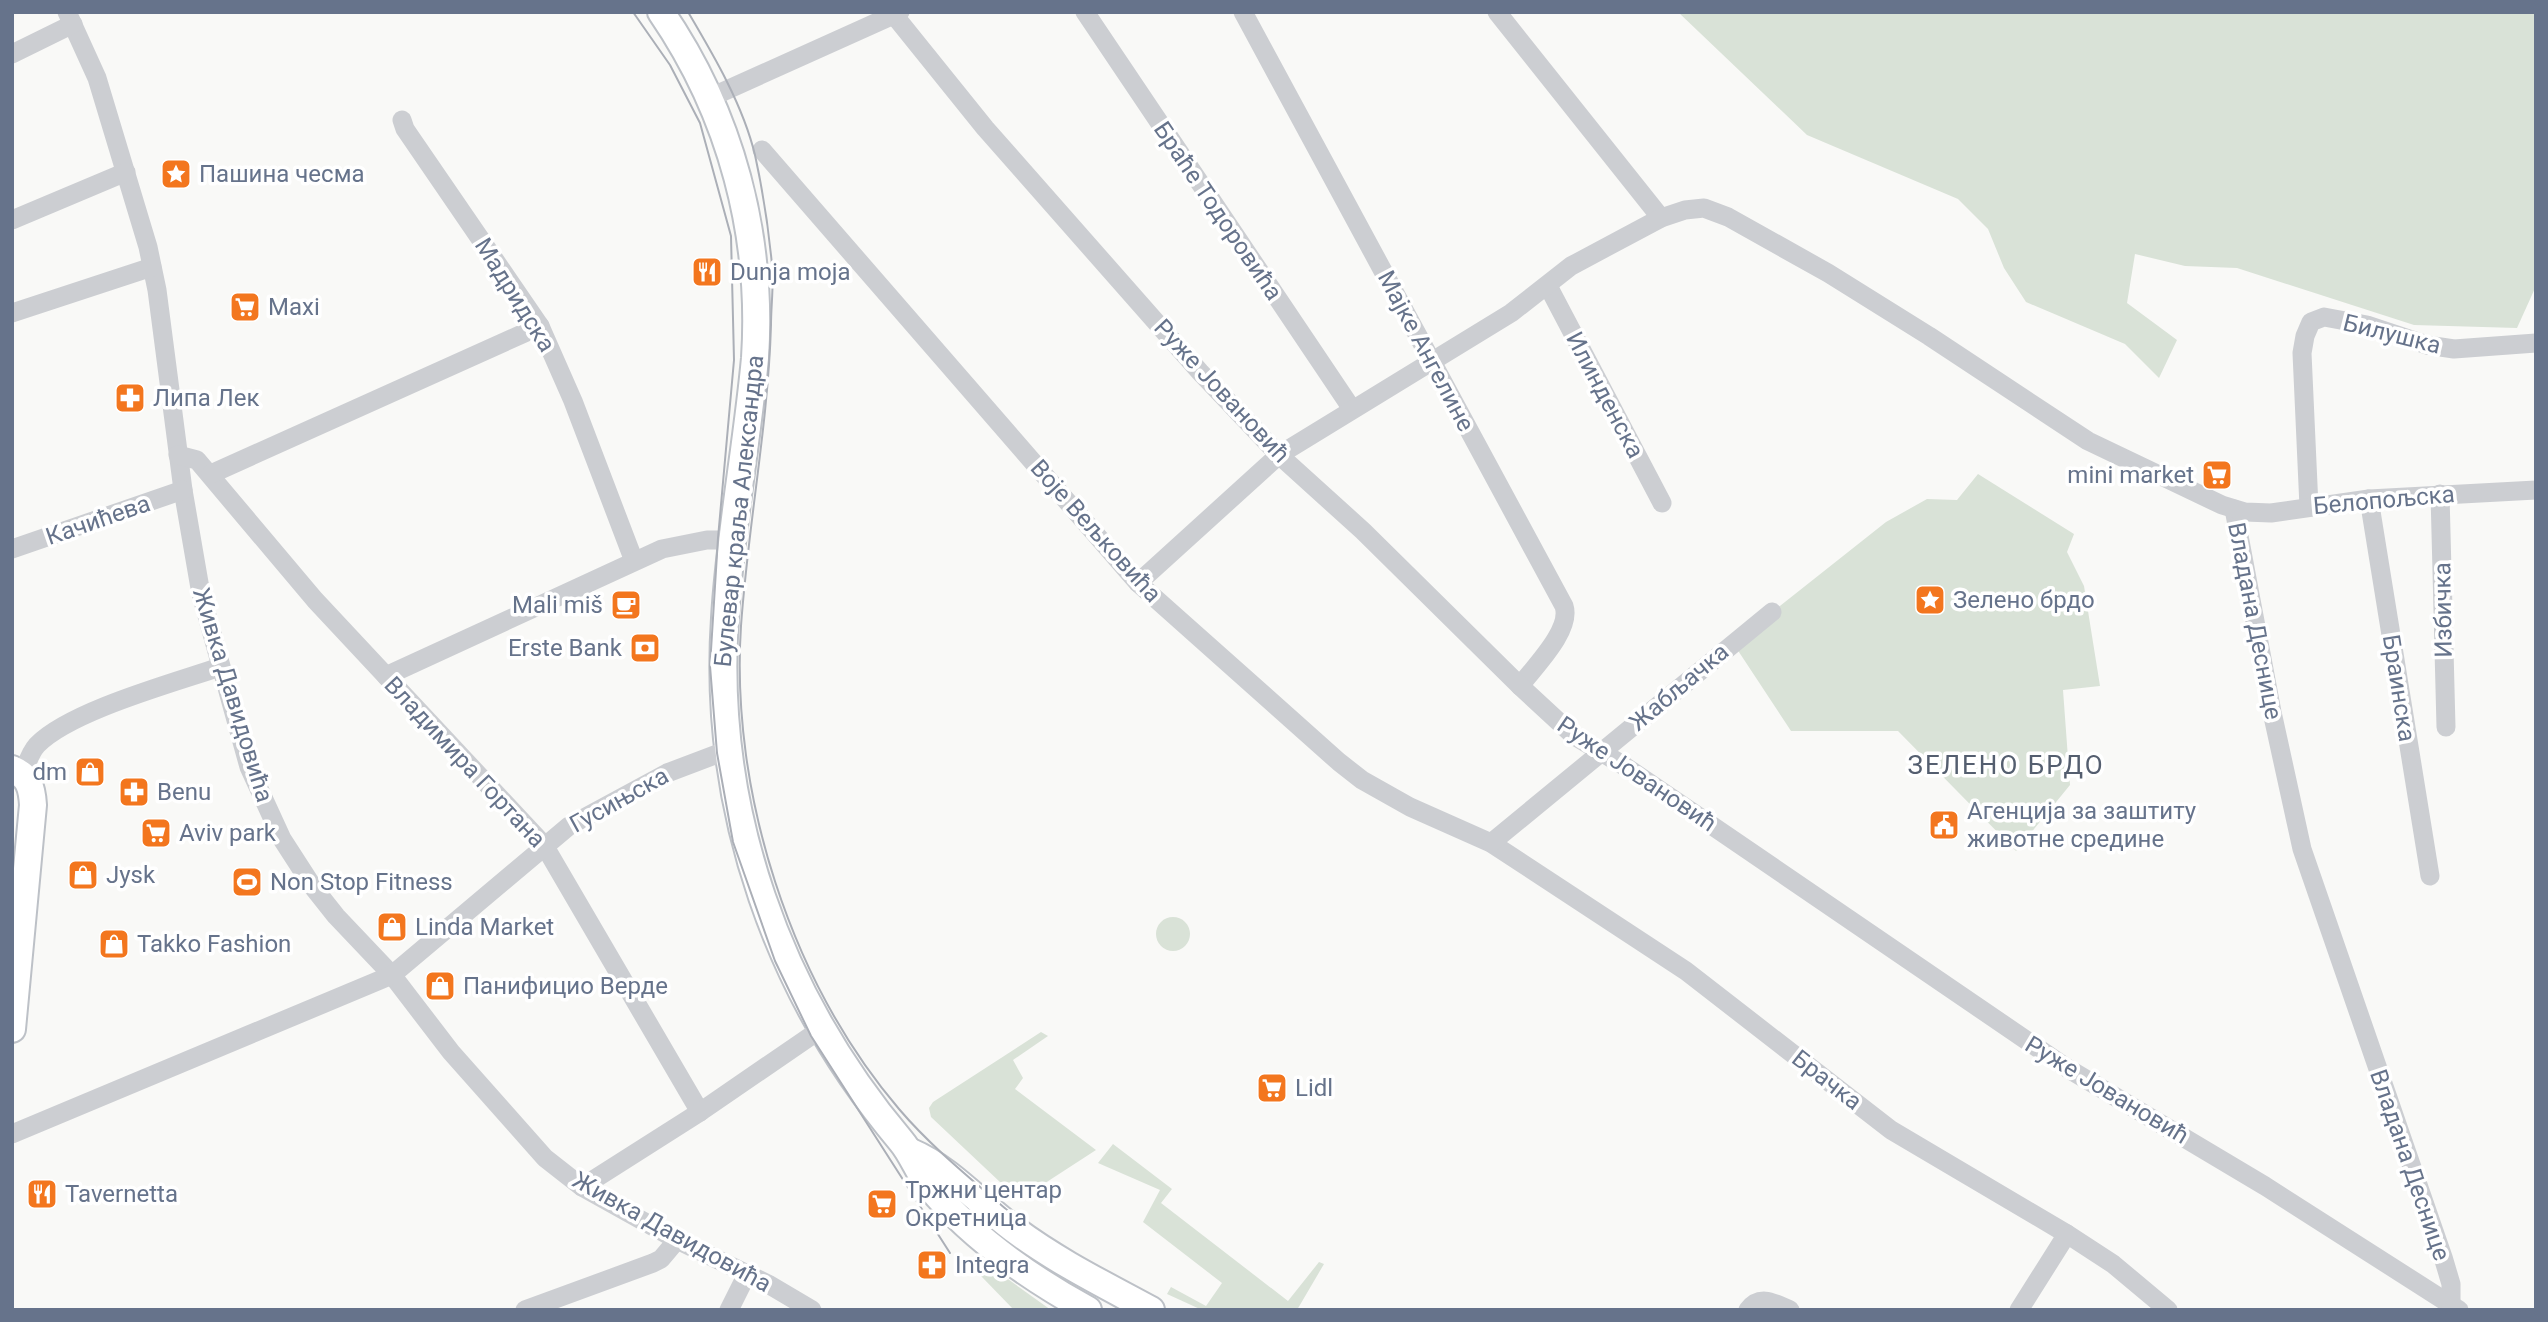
<svg xmlns="http://www.w3.org/2000/svg" width="2548" height="1322" font-family="Roboto,sans-serif">
<rect width="100%" height="100%" fill="#f9f9f7"/>
<!-- green -->
<g fill="#d9e2d7">
<polygon points="1678,12 2536,12 2536,286 2517,328 2414,325 2237,268 2185,266 2135,254 2127,303 2177,340 2159,378 2125,344 2026,302 2004,268 1988,229 1958,199 1807,135"/>
<polygon points="1978,474 2074,534 2067,552 2084,586 2100,686 2063,690 2070,785 2016,851 1898,731 1791,731 1733,643 1886,522 1927,499 1957,500"/>
<circle cx="1173" cy="934" r="17"/>
<polygon points="1041,1032 1048,1036 1013,1060 1023,1078 1015,1089 1096,1150 1019,1200 931,1117 929,1108 933,1102"/>
<polygon points="1113,1144 1172,1189 1161,1203 1288,1301 1319,1262 1324,1264 1297,1310 1202,1310 1167,1294 1171,1287 1206,1306 1222,1283 1143,1222 1160,1190 1098,1163"/>
<polygon points="991,1267 1051,1310 1014,1310 981,1276"/>
</g>
<g fill="none" stroke-linecap="round" stroke-linejoin="round">
<!-- secondary casing -->
<g stroke="#bdc1c7" stroke-width="30">
<g id="secondary">
<path d="M661,12C731,114 763,235 755,358C747,445 730,531 725,618C712,810 778,995 901,1141C913,1155 918,1173 930,1187C973,1239 1030,1278 1088,1310"/>
<path d="M12,769C29,776 32,788 33,805L12,1029"/>
<path d="M911,1152C949,1168 982,1206 1015,1230C1058,1262 1105,1285 1151,1310"/>
</g>
</g>
<!-- street -->
<g stroke="#ccced2" stroke-width="19">
<polyline points="67,12 97,78 148,247 157,290 183,490 201,594 249,767 282,839 313,887 336,916 392,975 451,1052 545,1158 582,1187 677,1240 768,1284 812,1310"/>
<polyline points="1085,12 1352,409"/>
<path d="M1243,12L1564,606C1572,630 1534,667 1520,686"/>
<polyline points="1497,12 1661,218"/>
<polyline points="894,15 985,128 1200,372 1279,455 1363,531 1520,686 1573,735 1626,767 2067,1068 2265,1186 2459,1310"/>
<polyline points="12,54 73,24"/>
<polyline points="709,98 900,12"/>
<polyline points="402,120 405,129 540,326 573,401 634,561"/>
<polyline points="762,150 1138,583 1339,762 1362,780 1410,807 1491,843 1686,971 1891,1130 2067,1234 2113,1264 2168,1310"/>
<polyline points="12,220 126,172"/>
<polyline points="1548,286 1662,503"/>
<polyline points="12,313 152,267"/>
<polyline points="178,455 197,460 315,600 544,845 700,1112"/>
<polyline points="211,474 540,326"/>
<polyline points="2440,494 2446,727"/>
<polyline points="2369,499 2430,876"/>
<polyline points="2309,507 2302,353 2305,336 2311,322 2324,317 2367,325 2427,345 2454,349 2536,343"/>
<polyline points="2234,509 2272,712 2302,849 2443,1257 2451,1284 2451,1305"/>
<polyline points="12,549 183,490"/>
<polyline points="1138,583 1279,455 1511,313 1571,266 1661,218 1685,210 1704,208 1728,217 1828,273 1929,336 2088,441 2222,505 2245,512 2271,513 2369,499 2536,490"/>
<polyline points="386,676 662,549 707,540 734,540"/>
<path d="M23,774C27,764 29,754 37,745C70,711 173,683 220,667"/>
<polyline points="1491,843 1772,612"/>
<polyline points="12,1134 392,975 569,826 667,773 728,750"/>
<polyline points="582,1187 700,1112 821,1029"/>
<polyline points="525,1310 653,1263 661,1259 677,1240"/>
<polyline points="729,1310 747,1274"/>
<path d="M1748,1310C1760,1294 1774,1303 1790,1310"/>
<polyline points="2019,1310 2067,1234"/>
</g>
<!-- secondary -->
<use href="#secondary" stroke="#fff" stroke-width="26"/>
<!-- tram -->
<g stroke="#abafb7" stroke-width="2">
<polyline points="633,12 670,65 700,123 731,236 734,360 718,538 710,666 717,753 733,842 775,961 811,1036 950,1253"/>
<path d="M688,12C714,56 743,105 755,155C762,187 769,233 772,265C774,285 771,305 771,325C768,426 748,525 741,626C730,793 791,982 899,1109C933,1149 976,1183 1015,1217"/>
</g>
</g>
<!-- icons -->
<defs>
<g id="sight-square" transform="scale(1.575)"><rect x="-9" y="-9" width="18" height="18" rx="4" fill="#f3761e" stroke="#fff"/><path d="M0-6L1.8-2.2L6-1.7L2.9 1.2L3.7 5.4L0 3.3L-3.7 5.4L-2.9 1.2L-6-1.7L-1.8-2.2Z" fill="#fff"/></g>
<g id="restaurant-square" transform="scale(1.575)"><rect x="-9" y="-9" width="18" height="18" rx="4" fill="#f3761e" stroke="#fff"/><path d="M-5-6h1v4h1v-4h1v4h1v-4h1v5L-1.5 .5V6h-2V.5L-5-1ZM5-6V6H3V1.5H1.5Q1.5-4 5-6Z" fill="#fff"/></g>
<g id="supermarket-square" transform="scale(1.575)"><rect x="-9" y="-9" width="18" height="18" rx="4" fill="#f3761e" stroke="#fff"/><path d="M-6-5.5h2.5l.6 2H6L4.5 2H-2.5L-4.4-4H-6ZM-1.5 3.2a1.3 1.3 0 1 0 .1 0ZM3 3.2a1.3 1.3 0 1 0 .1 0Z" fill="#fff"/></g>
<g id="pharmacy-square" transform="scale(1.575)"><rect x="-9" y="-9" width="18" height="18" rx="4" fill="#f3761e" stroke="#fff"/><path d="M-2-6h4v4h4v4h-4v4h-4v-4h-4v-4h4Z" fill="#fff"/></g>
<g id="cafe-square" transform="scale(1.575)"><rect x="-9" y="-9" width="18" height="18" rx="4" fill="#f3761e" stroke="#fff"/><path d="M-5.5-4.5H6V0H3Q3 3.5 0 3.5H-2.5Q-5.5 3.5-5.5 0ZM3-3.2v2h1.7v-2ZM-6 4.5H4V6H-6Z" fill="#fff"/></g>
<g id="bank-square" transform="scale(1.575)"><rect x="-9" y="-9" width="18" height="18" rx="4" fill="#f3761e" stroke="#fff"/><path d="M-6-4H6V4H-6ZM0-2.3a2.3 2.3 0 1 0 0 4.6a2.3 2.3 0 1 0 0-4.6Z" fill="#fff"/></g>
<g id="shop-square" transform="scale(1.575)"><rect x="-9" y="-9" width="18" height="18" rx="4" fill="#f3761e" stroke="#fff"/><path d="M-5-2.5h2.3a2.7 3.5 0 0 1 5.4 0H5L5.5 6h-11ZM-1.5-2.5h3a1.5 2.3 0 0 0-3 0Z" fill="#fff"/></g>
<g id="civic-square" transform="scale(1.575)"><rect x="-9" y="-9" width="18" height="18" rx="4" fill="#f3761e" stroke="#fff"/><path d="M-.6-6.5H3V-4.5H.6V-3L4-1V1h2V6H-6V1h2V-1L-.6-3ZM-1.2 2.5V6h2.4V2.5Z" fill="#fff"/></g>
<g id="stadium-square" transform="scale(1.575)"><rect x="-9" y="-9" width="18" height="18" rx="4" fill="#f3761e" stroke="#fff"/><path d="M0-5a6.5 5 0 1 0 0 10a6.5 5 0 1 0 0-10ZM-3.5-1.8h7v3.6h-7Z" fill="#fff"/></g>
</defs>
<g fill-rule="evenodd">
<use href="#sight-square" x="176" y="174"/>
<use href="#restaurant-square" x="707" y="272"/>
<use href="#supermarket-square" x="245" y="307"/>
<use href="#pharmacy-square" x="130" y="398"/>
<use href="#supermarket-square" x="2217" y="475"/>
<use href="#sight-square" x="1930" y="600"/>
<use href="#cafe-square" x="626" y="605"/>
<use href="#bank-square" x="645" y="648"/>
<use href="#shop-square" x="90" y="772"/>
<use href="#pharmacy-square" x="134" y="792"/>
<use href="#civic-square" x="1944" y="825"/>
<use href="#supermarket-square" x="156" y="833"/>
<use href="#shop-square" x="83" y="875"/>
<use href="#stadium-square" x="247" y="882"/>
<use href="#shop-square" x="392" y="927"/>
<use href="#shop-square" x="114" y="944"/>
<use href="#shop-square" x="440" y="986"/>
<use href="#supermarket-square" x="1272" y="1088"/>
<use href="#restaurant-square" x="42" y="1194"/>
<use href="#supermarket-square" x="882" y="1204"/>
<use href="#pharmacy-square" x="932" y="1265"/>
</g>
<g text-anchor="middle" stroke-width="7" stroke-linejoin="round" paint-order="stroke">
<!-- poi labels -->
<g font-size="24" fill="#66738b" stroke="#fff" text-anchor="start">
<text x="199" y="182">Пашина чесма</text>
<text x="730" y="280">Dunja moja</text>
<text x="268" y="315">Maxi</text>
<text x="153" y="406">Липа Лек</text>
<text x="2194" y="483" text-anchor="end">mini market</text>
<text x="1953" y="608">Зелено брдо</text>
<text x="603" y="613" text-anchor="end">Mali miš</text>
<text x="622" y="656" text-anchor="end">Erste Bank</text>
<text x="67" y="780" text-anchor="end">dm</text>
<text x="157" y="800">Benu</text>
<text x="1967" y="819">Агенција за заштиту<tspan x="1967" dy="28">животне средине</tspan></text>
<text x="179" y="841">Aviv park</text>
<text x="106" y="883">Jysk</text>
<text x="270" y="890">Non Stop Fitness</text>
<text x="415" y="935">Linda Market</text>
<text x="137" y="952">Takko Fashion</text>
<text x="463" y="994">Панифицио Верде</text>
<text x="1295" y="1096">Lidl</text>
<text x="905" y="1198">Тржни центар<tspan x="905" dy="28">Окретница</tspan></text>
<text x="65" y="1202">Tavernetta</text>
<text x="955" y="1273">Integra</text>
</g>
<!-- street labels -->
<g font-size="24" fill="#66738b" stroke="#fff">
<text transform="translate(1218 211) rotate(56)" y="8">Браће Тодоровића</text>
<text transform="translate(515 295) rotate(58)" y="8">Мадридска</text>
<text transform="translate(2392 334) rotate(14)" y="8">Билушка</text>
<text transform="translate(1426 351) rotate(62)" y="8">Мајке Ангелине</text>
<text transform="translate(1222 391) rotate(47)" y="8">Руже Јовановић</text>
<text transform="translate(1605 395) rotate(62)" y="8">Илинденска</text>
<text transform="translate(2384 500) rotate(-5)" y="8">Белопољска</text>
<text transform="translate(739 511) rotate(-84)" y="8">Булевар краља Александра</text>
<text transform="translate(98 520) rotate(-19)" y="8">Качићева</text>
<text transform="translate(1096 531) rotate(48)" y="8">Воје Вељковића</text>
<text transform="translate(2443 610) rotate(-91)" y="8">Избичка</text>
<text transform="translate(2255 621) rotate(79)" y="8">Владана Деснице</text>
<text transform="translate(1679 687) rotate(-40)" y="8">Жабљачка</text>
<text transform="translate(2399 688) rotate(81)" y="8">Браинска</text>
<text transform="translate(233 695) rotate(73)" y="8">Живка Давидовића</text>
<text transform="translate(465 762) rotate(47)" y="8">Владимира Гортана</text>
<text transform="translate(1637 774) rotate(34)" y="8">Руже Јовановић</text>
<text transform="translate(619 800) rotate(-29)" y="8">Гусињска</text>
<text transform="translate(1827 1080) rotate(38)" y="8">Брачка</text>
<text transform="translate(2107 1090) rotate(31)" y="8">Руже Јовановић</text>
<text transform="translate(2410 1165) rotate(71)" y="8">Владана Деснице</text>
<text transform="translate(672 1232) rotate(29)" y="8">Живка Давидовића</text>
</g>
<!-- neighbourhood labels -->
<g font-size="26" letter-spacing="2" fill="#545e6f" stroke="#fff">
<text x="2006" y="774">ЗЕЛЕНО БРДО</text>
</g>
</g>
<!-- border -->
<rect width="2548" height="1322" fill="none" stroke="#66738b" stroke-width="28"/>
</svg>
